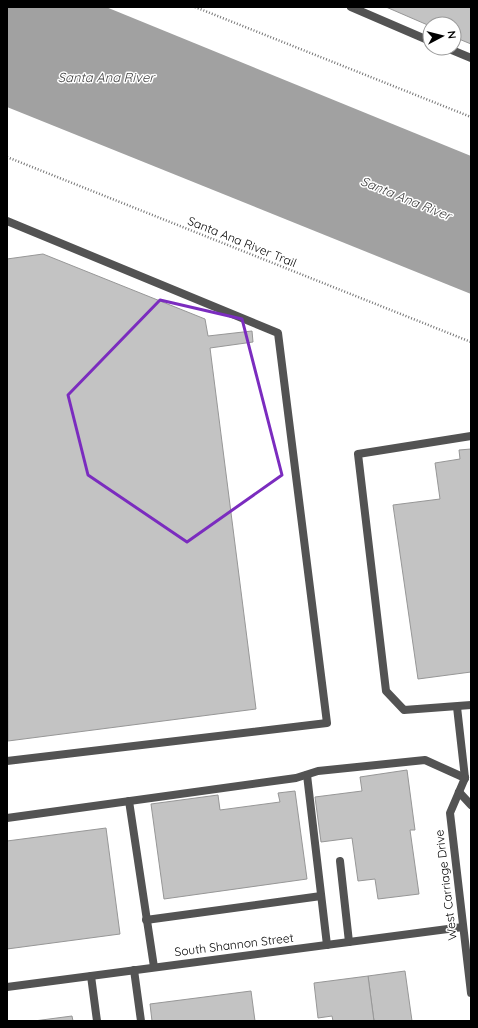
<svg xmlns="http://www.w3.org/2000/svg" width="478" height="1028" font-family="Quicksand,sans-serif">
<rect width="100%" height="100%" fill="#fff"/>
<!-- water -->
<polygon fill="#a1a1a1" points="7,7 106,7 471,156 471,294 7,107"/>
<!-- building -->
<g fill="#c3c3c3" stroke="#979797">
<polygon points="386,7 471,7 471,44 454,37 454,24 430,24 430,26"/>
<polygon points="43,254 205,319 208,336 252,331 253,342 210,348 256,709 8,741 7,259"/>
<polygon points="471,449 471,672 418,679 393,505 440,499 435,463 460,459 459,450"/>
<polygon points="407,770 415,830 410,830 419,894 378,899 375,879 358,881 352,838 321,842 315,797 362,791 360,777"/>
<polygon points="295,791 307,879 164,899 151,804 218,795 220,810 280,802 278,793"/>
<polygon points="106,828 120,934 7,949 7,841"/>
<polygon points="405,971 412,1021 374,1021 368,976"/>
<polygon points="368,976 374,1021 333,1021 332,1016 318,1018 314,983"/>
<polygon points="251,991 255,1021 152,1021 150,1004"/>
<polygon points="72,1016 73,1021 34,1021"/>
</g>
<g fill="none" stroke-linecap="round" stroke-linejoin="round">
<!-- path -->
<g stroke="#757575" stroke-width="2.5" stroke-dasharray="1 2" stroke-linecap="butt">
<polyline points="195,7 471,117"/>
<polyline points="7,157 471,342"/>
</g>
<!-- lane -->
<g stroke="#535353" stroke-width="8">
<polyline points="351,7 430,41"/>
<polyline points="447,48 471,58"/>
<polyline points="7,221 278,333 327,723 7,761"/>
<polyline points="471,436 358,454 386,691 404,710 471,705"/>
<polyline points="457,707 465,778"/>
<polyline points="307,775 327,945"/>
<polyline points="459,792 471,805"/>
<polyline points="129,801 154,967"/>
<polyline points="7,818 296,778 318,771 425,760 465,778"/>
<polyline points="340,861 349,942"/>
<polyline points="146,920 321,896"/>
<polyline points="134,970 141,1021"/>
<polyline points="91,976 97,1021"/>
</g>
<!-- street -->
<g stroke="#535353" stroke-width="8">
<polyline points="465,778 450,813 471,993"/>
<polyline points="7,987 463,927"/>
</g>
</g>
<!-- marked area -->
<path fill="none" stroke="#7b2cbf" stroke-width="3" stroke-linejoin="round" d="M160,300L242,319L282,475L187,542L88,475L68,395Z"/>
<g text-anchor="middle" stroke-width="3" stroke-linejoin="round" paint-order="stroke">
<!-- street labels -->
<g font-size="12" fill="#000" stroke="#fff">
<text transform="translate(242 242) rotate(22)" y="4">Santa Ana River Trail</text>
<text transform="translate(446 885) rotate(-97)" y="4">West Carriage Drive</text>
<text transform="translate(234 945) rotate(-7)" y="4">South Shannon Street</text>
</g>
<!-- water labels -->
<g font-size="13" font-style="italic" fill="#424242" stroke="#fff">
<text x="106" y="82">Santa Ana River</text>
<text transform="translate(406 198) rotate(22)" y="5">Santa Ana River</text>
</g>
</g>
<!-- border -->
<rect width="478" height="1028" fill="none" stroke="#000000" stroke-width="16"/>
<!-- north arrow -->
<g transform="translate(442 36) rotate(83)"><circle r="19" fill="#ffffff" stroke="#999999"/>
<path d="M0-3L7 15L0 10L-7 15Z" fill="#000000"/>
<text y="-6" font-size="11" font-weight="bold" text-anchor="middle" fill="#000000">N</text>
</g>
</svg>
